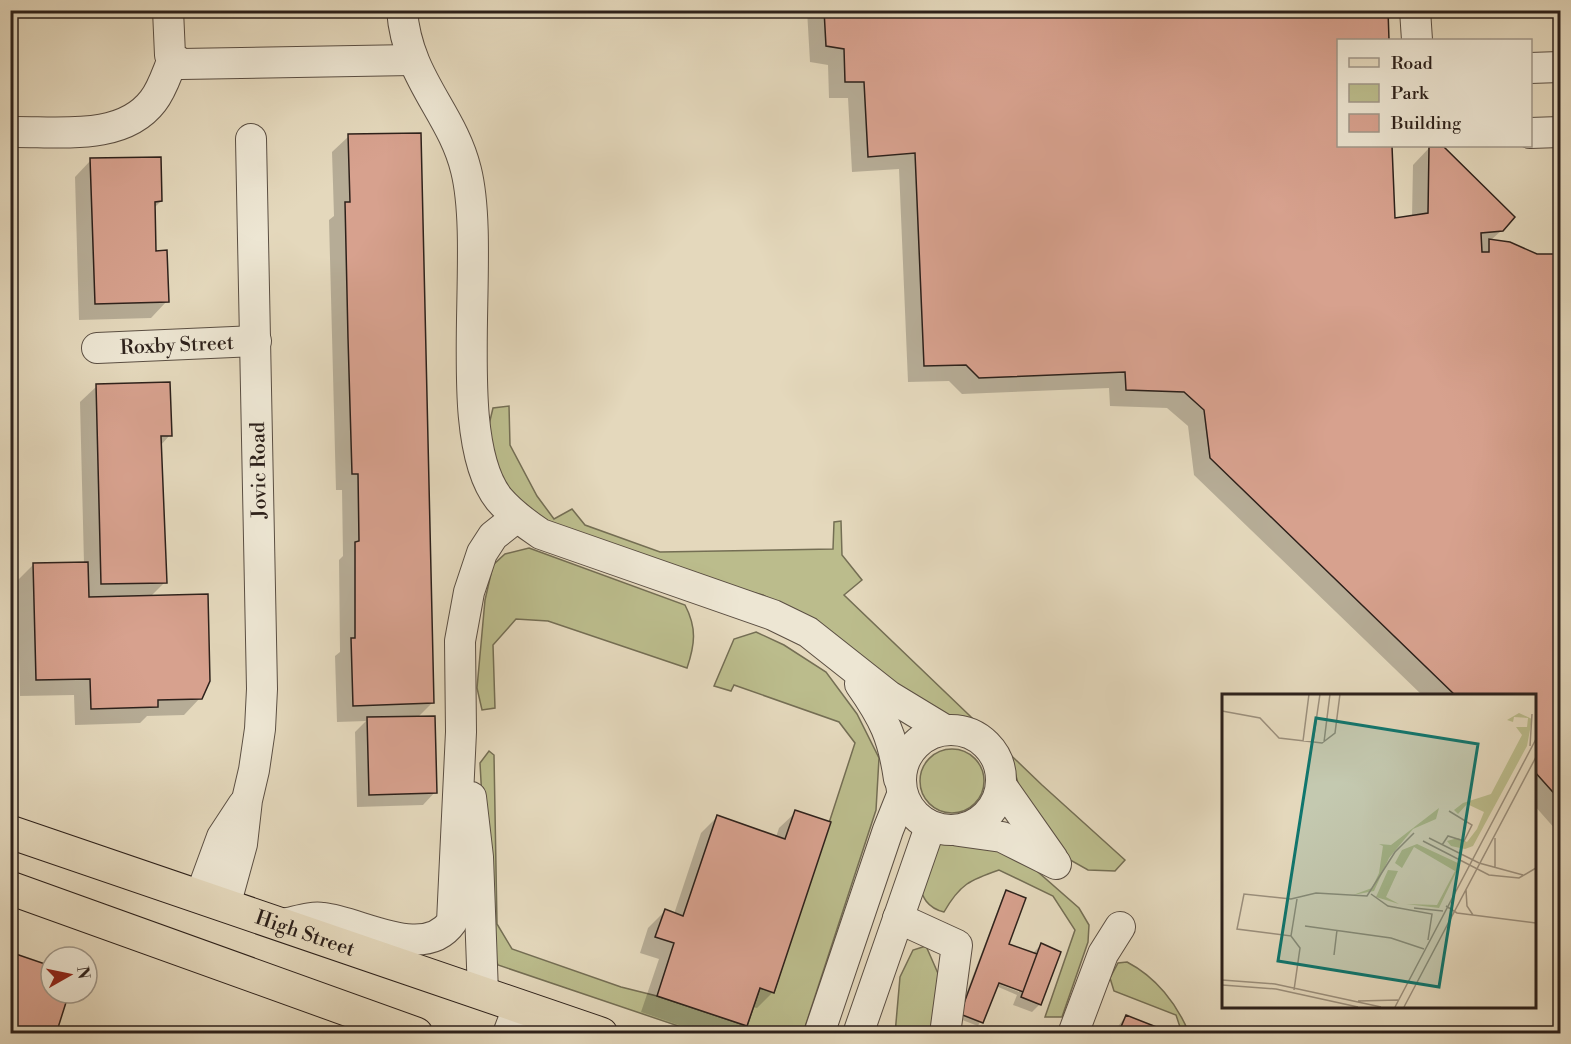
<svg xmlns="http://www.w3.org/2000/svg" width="1571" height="1044" font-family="'Libre Bodoni',serif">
<rect width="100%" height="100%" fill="#e4d8bc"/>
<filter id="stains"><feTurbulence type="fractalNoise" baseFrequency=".00333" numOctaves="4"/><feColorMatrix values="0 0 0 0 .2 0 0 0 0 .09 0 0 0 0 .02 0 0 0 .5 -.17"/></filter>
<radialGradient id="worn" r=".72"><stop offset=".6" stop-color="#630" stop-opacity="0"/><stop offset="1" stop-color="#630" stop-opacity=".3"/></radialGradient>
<!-- green -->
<g fill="#bbbc8c" stroke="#746e54" stroke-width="1.5">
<polygon points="509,406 510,445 537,496 554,519 572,509 585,525 660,552 833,549 834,522 841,521 842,555 862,580 844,595 1042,785 1125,860 1115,871 1088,870 1056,852 1024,805 1013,765 971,722 948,716 928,718 845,645 763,595 582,550 517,517 486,437 493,408"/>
<path d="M529,548L685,605C697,628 695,644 687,668L548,621L516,619L493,645L495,708L482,710L477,688L485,600L493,565L505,554Z"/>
<polygon points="756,632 784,645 826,672 857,714 879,758 876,810 803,1033 699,1033 498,965 490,944 480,763 489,751 494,755 497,924 512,949 621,987 657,996 747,1026 760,988 774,992 855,743 839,722 734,685 731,691 714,686 734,639"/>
<circle cx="952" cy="781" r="32"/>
<path d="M946,831L1006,844L1079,908L1089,925L1088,942L1062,1017H1045L1075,930L1053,896L999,870C970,880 960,884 944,912C924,907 922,894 915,876L925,847Z"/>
<polygon points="926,946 940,978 952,1033 895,1034 900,977 913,950"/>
<path d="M1127,962C1156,977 1177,1004 1189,1033H1182L1176,1015L1114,991L1110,978L1118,963Z"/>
</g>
<!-- shadow -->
<g fill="#0003" fill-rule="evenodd">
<polygon points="807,10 1386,10 1387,40 1338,40 1338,146 1391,146 1393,220 1412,217 1413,165 1429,148 1502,230 1491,240 1537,256 1553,255 1560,263 1560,892 1556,889 1556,830 1534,805 1534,696 1423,696 1194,475 1188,426 1167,408 1110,406 1109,388 962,394 949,381 908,382 899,169 852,172 848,98 829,98 828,65 810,62"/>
<polygon points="349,136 432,703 417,718 435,792 423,805 357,807 355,732 366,721 337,722 335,656 340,652 339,560 343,556 342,490 336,490 329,220 334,216 332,152"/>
<polygon points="91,160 161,201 154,208 155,252 167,301 151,318 79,320 75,177"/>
<polygon points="97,386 170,435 160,446 165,582 150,597 200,698 184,715 147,716 140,723 75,725 74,695 20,696 17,581 34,564 84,564 80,402"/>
<polygon points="796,812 773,992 757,1008 752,1007 746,1025 737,1034 705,1034 641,1012 659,959 640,953 648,928 665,911 674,914 701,833 717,817 776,837 779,828"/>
<path d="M1006,892L1007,945L1032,954L1041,945L1040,1004L1032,1012L1013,1005L1017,995L996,986L978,1026L957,1018L1003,896ZM992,978L1019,989V992L991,981Z"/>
<polygon points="1126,1016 1161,1034 1112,1034"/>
</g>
<!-- building -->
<g fill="#d7a18e" stroke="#2d211b" stroke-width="1.5">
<polygon points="824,10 1388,10 1389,40 1338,40 1338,146 1392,146 1395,218 1428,213 1429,147 1444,147 1515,217 1503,231 1481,233 1482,252 1489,252 1489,239 1510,242 1537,254 1553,254 1560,261 1560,800 1534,771 1534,696 1456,696 1210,458 1204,410 1184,392 1126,390 1125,372 979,378 966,365 924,366 915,153 868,157 864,82 845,82 844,49 826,46"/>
<polygon points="421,133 434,703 353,706 351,638 355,638 355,542 359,541 358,474 352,474 348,338 345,202 350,202 348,134"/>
<polygon points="161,157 162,201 155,202 156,251 167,250 169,302 95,304 90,158"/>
<polygon points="170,382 172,436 161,436 167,583 101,584 96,384"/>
<polygon points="88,562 89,597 208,594 210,681 202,699 158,700 158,707 91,709 90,679 36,680 33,563"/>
<polygon points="435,716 437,793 369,795 367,717"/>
<polygon points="795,810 831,822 774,993 760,988 747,1026 657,996 674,943 655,937 665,909 683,916 717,815 785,839"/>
<polygon points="1006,890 1026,898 1009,944 1040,955 1026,993 999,983 983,1023 960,1014"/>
<polygon points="1041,943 1061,952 1041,1005 1021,997"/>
<polygon points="10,952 51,966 51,993 69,993 56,1034 21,1034 10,1030"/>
<polygon points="1126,1015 1164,1030 1162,1034 1118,1034"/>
</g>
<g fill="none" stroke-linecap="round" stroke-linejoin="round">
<!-- minor casing -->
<g stroke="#5b4f43" stroke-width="32">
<g id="minor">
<polyline points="168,10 170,55 181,64 412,60"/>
<path d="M402,10C407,79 452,112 466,170C487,254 449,436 499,499C511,513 526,524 541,534L773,615L808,632L889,696L945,730"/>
<polyline points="1415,10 1417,40"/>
<polyline points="1530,68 1560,67"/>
<path d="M10,132C57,131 122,142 153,101C162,90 167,73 173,59"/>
<polyline points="1530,133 1560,132"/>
<path id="s1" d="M97,348L256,341"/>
<path d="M860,684C884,718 893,737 899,779"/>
<circle cx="951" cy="780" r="50"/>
<polyline points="1001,785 1053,859"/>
<polyline points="471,797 478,857 483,993"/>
<polyline points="959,831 1002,837 1056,864"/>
<polyline points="200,897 222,837 243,805"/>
<polyline points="225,906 242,844 247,800 254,770 260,729 262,689 251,139"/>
<polyline points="898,918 957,945 945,1034"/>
<path d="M282,924C295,922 310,916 323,918C361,922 424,962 452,922L461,732L460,641L469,592L482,553L493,536L517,517"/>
<polyline points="508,1034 519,1005"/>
<polyline points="819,1034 888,830 902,795"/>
<polyline points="858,1034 930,827"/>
<polyline points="1073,1034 1103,954 1120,927"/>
</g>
</g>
<!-- major casing -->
<g stroke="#2d211b" stroke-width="35">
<g id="major">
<path id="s2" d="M10,832L601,1034"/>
<polyline points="10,888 416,1034"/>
</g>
</g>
<!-- minor -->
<use href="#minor" stroke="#ede6d3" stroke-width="30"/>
<!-- major -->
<use href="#major" stroke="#e4d8bc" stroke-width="33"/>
</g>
<g text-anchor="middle" stroke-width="4.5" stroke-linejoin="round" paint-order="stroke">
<!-- street labels -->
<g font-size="20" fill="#2d211b" stroke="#ede6d3">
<text dy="7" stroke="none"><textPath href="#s1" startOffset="80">Roxby Street</textPath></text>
<text transform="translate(258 470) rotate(-91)" y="7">Jovic Road</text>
<text dy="7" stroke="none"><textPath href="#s2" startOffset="312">High Street</textPath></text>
</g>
</g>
<!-- overview -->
<g transform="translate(1222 694)">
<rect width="314" height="314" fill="#e4d8bc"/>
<path d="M297,19L310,25L305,52L251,152L243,155L229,152L225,147L236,144L245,148L255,135L262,118L245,110L236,120L232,116L241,109L269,100L300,41L294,33H305L306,24L292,23L291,28L285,26ZM217,114L214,125L191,135L167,164L152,197L131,201L150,194L157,179L161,152L157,150L169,151ZM195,150L238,170L217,214L184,210L215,211L233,177L192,153L180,174L173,169L180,156ZM166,176L176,177L164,203L177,210L154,203Z" fill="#bbbc8c"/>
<path fill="none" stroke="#9b8f7c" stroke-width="1.5" d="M0,17L38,24L57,44L100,49L113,39L118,0M81,47L87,0M91,48L98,0M102,48L108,0M308,52L310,20M207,144L257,169L301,181M273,144V174M201,147L267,181L297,184L314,174M220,151L226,142L242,147L250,131L227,117M244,196L245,212L251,221M149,200L166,212L210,220L206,246M75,205L69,242L15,235L22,200L69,205L94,199L145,202L173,158L192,139M224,212L235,219L314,229M192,214L221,217M83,232L169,244L202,255M69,242L78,254L72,296M112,261L115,236M0,286L53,290L159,313M0,291L54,295L136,313M136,307L176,306M173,313L314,45M182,313L314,63"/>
<path fill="#0f766e" fill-opacity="0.15" stroke="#0f766e" stroke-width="3" d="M94,24L256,50L217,293L56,267Z"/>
<rect width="314" height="314" fill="none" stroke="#2d211b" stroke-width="3"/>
</g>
<!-- margin -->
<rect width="1571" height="1044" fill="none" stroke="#e4d8bc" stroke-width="36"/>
<rect x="12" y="12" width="1547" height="1020" fill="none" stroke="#2d211b" stroke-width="3"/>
<rect x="18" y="18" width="1535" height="1008" fill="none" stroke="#2d211b" stroke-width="1.5"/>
<!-- legend -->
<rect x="1337" y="39" width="195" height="108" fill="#ede6d3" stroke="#a09789" stroke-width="1.5"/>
<rect x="1349" y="58" width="30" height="9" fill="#e4d8bc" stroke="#a09789" stroke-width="1.5"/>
<text x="1391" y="69" font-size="18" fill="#2d211b">Road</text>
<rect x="1349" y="84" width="30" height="18" fill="#bbbc8c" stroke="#a09789" stroke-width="1.5"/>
<text x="1391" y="99" font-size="18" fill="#2d211b">Park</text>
<rect x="1349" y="114" width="30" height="18" fill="#d7a18e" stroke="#a09789" stroke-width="1.5"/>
<text x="1391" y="129" font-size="18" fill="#2d211b">Building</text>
<!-- north arrow -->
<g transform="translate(69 975) rotate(81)"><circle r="28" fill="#ede6d3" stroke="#a09789" stroke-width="1.5"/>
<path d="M0-4.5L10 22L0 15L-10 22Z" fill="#8f2418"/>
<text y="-9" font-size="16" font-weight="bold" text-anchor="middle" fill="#2d211b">N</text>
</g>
<rect width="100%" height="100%" filter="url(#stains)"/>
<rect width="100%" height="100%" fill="url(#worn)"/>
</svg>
